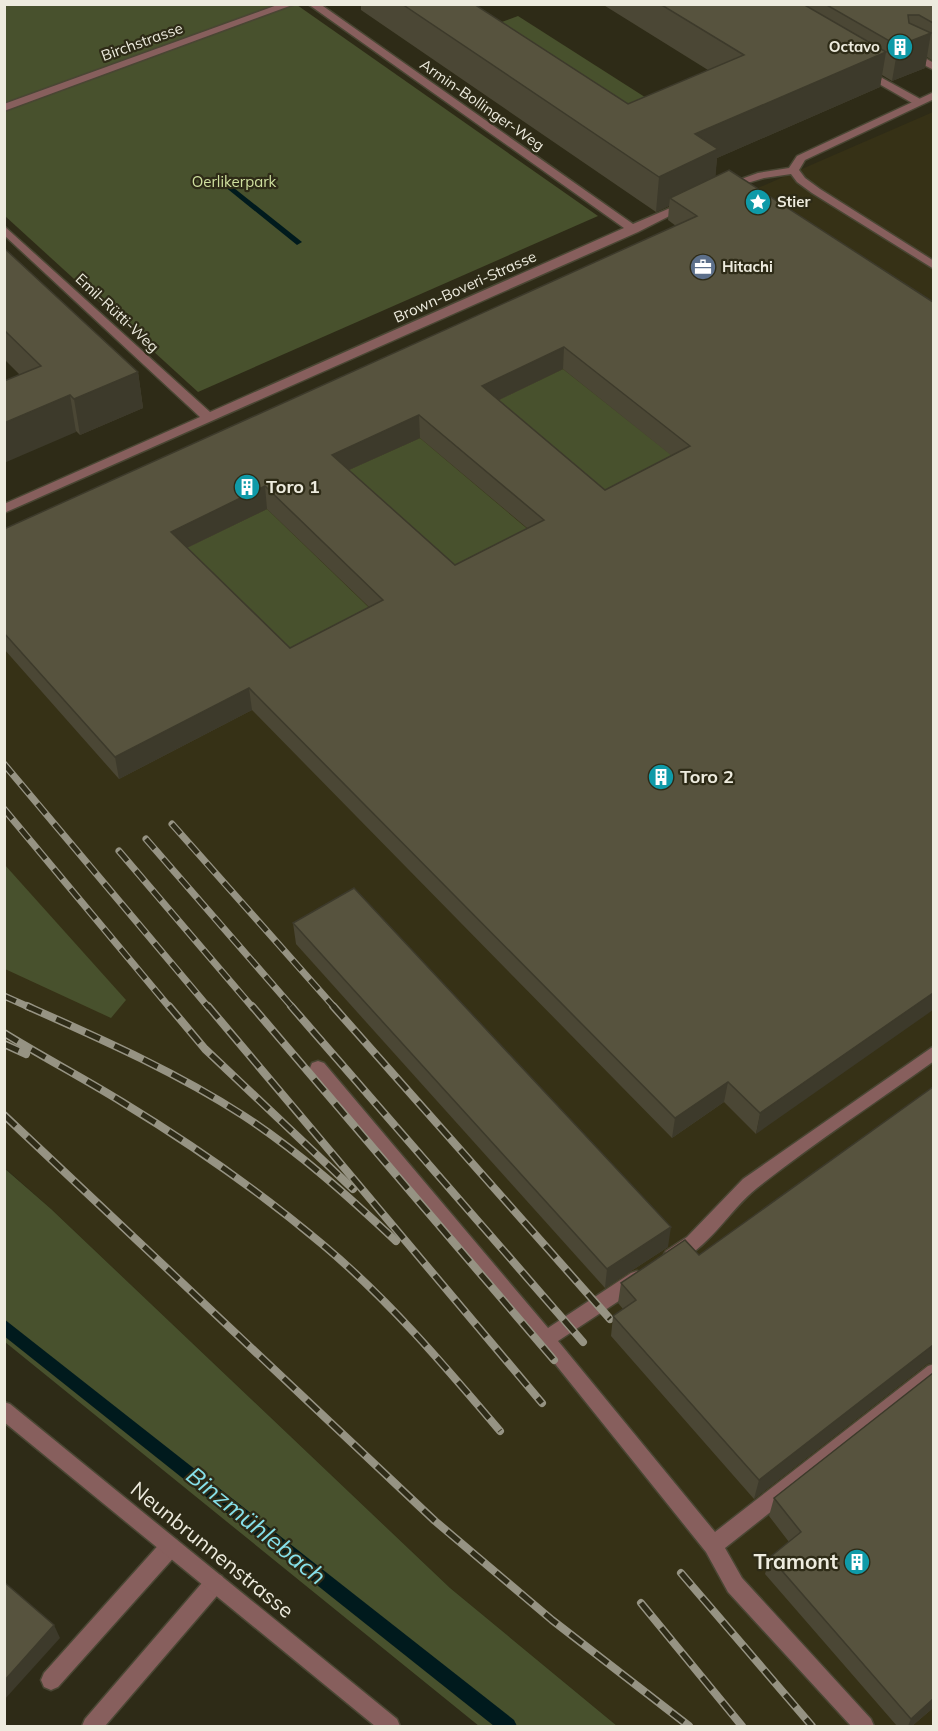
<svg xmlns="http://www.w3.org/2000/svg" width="938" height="1731" font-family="Mulish,sans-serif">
<rect width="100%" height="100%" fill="#2e2b17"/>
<!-- built -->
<polygon fill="#363116" points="933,112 933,1726 617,1726 450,1588 51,1209 5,1168 4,542 737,197"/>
<!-- green -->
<g fill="#48512d">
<polygon points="4,5 297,5 598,216 198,392 5,216"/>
<polygon points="518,16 673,115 655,122 485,28"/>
<polygon points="563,369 688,468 604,512 482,408"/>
<polygon points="420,438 543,542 455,587 333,477"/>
<polygon points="267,509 384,622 292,670 174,554"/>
<polygon points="4,864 126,1000 111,1018 5,969"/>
<polygon points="4,1168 51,1209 450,1588 617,1726 479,1726 5,1342"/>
</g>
<!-- water -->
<polygon fill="#001a1d" points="224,180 302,242 297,245 219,182"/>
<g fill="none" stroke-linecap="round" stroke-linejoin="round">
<!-- stream -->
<polygon fill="#001a1d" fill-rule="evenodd" points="4,1319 514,1720 517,1726 494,1726 4,1336"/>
<!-- service casing -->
<g stroke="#494633" stroke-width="3">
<g id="service">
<polygon points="904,51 912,51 934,63 934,70 904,55"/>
<polygon points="864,68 922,100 923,102 914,104 860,73 859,71"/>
<path d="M934,1046V1061C875,1103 814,1143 757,1188C728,1211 709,1250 672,1264L666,1261L663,1256L666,1251L687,1237L743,1179Z"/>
<polygon points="318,1061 324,1063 548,1328 631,1273 637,1271 643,1273 646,1279 643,1285 558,1341 715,1532 928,1366 934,1364 934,1383 725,1548 742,1578 871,1719 874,1726 851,1726 728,1592 706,1552 540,1345 312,1073 310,1068 312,1063"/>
<polygon points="170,1538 177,1540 180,1547 177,1554 58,1687 51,1690 44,1687 41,1680 44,1673 163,1540"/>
<polygon points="215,1573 222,1576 225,1583 222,1590 105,1726 82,1726 85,1719 208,1576"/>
</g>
</g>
<!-- minor casing -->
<g stroke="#494633" stroke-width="3">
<g id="minor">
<polygon points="280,4 295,4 4,111 4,104"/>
<polygon points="308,4 320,4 633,224 682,203 686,202 691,205 638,232 4,513 4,504 200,417 4,235 4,226 210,412 624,228"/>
<polygon points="934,92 934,99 805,160 799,170 805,178 820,189 934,261 934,269 812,193 797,182 791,174 764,178 724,190 719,187 758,173 789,168 797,156"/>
<polygon points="4,1402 10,1404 397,1719 400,1726 375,1726 4,1422"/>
</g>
</g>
<!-- service -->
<use href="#service" fill="#875f5d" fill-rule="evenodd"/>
<!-- minor -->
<use href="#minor" fill="#875f5d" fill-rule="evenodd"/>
<!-- rail-far1 casing -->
<g stroke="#969383" stroke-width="7">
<g id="rail-far1">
<polyline points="4,764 209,1008"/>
<polyline points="4,809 170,1008"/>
<polyline points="172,824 335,1008"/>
<polyline points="146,839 293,1008"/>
<polyline points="119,851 253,1008"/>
<polyline points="4,996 31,1008"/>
</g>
</g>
<!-- rail casing -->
<g stroke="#969383" stroke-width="8">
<g id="rail">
<path d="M27,1006C101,1039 176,1072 244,1116C299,1152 348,1196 396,1241"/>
<polyline points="169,1006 205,1049 353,1189"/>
<polyline points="208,1006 542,1403"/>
<polyline points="252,1006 554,1360"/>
<polyline points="291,1006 583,1342"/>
<polyline points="333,1006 610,1319"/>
<path d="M4,1033C43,1057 83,1078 122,1102C191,1144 259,1191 322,1244C388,1299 444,1365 500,1431"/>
<polyline points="4,1044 26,1054"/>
<polyline points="4,1115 435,1521 552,1620 689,1726"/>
<polyline points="681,1573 812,1726"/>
<polyline points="641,1603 742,1726"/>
</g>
</g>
<!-- rail-far1 -->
<use href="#rail-far1" stroke="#2e2b17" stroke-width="4.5" stroke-dasharray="13" stroke-linecap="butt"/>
<!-- rail -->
<use href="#rail" stroke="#2e2b17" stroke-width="5" stroke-dasharray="16" stroke-linecap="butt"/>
</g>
<!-- wall -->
<g fill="#4b4735" fill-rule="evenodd">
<path d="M361,4H474L628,104L708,70L602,4H933V61L927,57L925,68L892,81L882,75L880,87L717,158L715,177L933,302L756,1134L724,1102L672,1138L252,710L119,779L4,649V529L676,226L668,220L669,206L656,212L361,10ZM563,369L672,456L605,490L499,400ZM420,438L527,528L455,565L349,470ZM267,509L369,607L290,648L187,548Z"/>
<polygon points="4,248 138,372 143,408 80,435 4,359"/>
<polygon points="293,923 668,1247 605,1288 296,944"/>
<polygon points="699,1255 927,1364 754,1499 611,1336 613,1316 623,1309 618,1303 621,1283"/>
<polygon points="933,1373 933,1708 912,1726 897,1726 765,1574 770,1557 789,1542 769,1516 774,1498"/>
</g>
<!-- shaded-wall -->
<g fill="#3d3a2b">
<polygon points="931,33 925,68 892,81 898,46"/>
<polygon points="886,52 880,87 717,158 715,184 670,198 669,206 656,212 659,177 695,134"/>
<polygon points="564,347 563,369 482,408 482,386"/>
<polygon points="138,372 143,408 80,435 74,399"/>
<polygon points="70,395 76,432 4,463 4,423"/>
<polygon points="419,415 420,438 333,477 332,455"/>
<polygon points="265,486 267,509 174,554 171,532"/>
<polygon points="249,688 252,710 119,779 115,757"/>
<polygon points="933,993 933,1010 756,1134 760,1113"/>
<polygon points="728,1082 724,1102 672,1138 675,1118"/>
<polygon points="671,1227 668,1247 605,1288 607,1269"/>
<polygon points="933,1345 933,1363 927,1364 754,1499 759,1480"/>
<polygon points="54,1625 60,1638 4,1700 4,1681"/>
<polygon points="933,1699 933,1708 912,1726 908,1726 911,1719"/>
</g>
<!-- building -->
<g fill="#57533e" stroke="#3d3a2b" stroke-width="1.5" fill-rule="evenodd">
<polygon points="402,4 474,4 628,104 744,55 660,4 803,4 886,52 695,134 718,149 659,177"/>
<polygon points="825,4 933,4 933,23 919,15 908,15 909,23 931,33 898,46"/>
<path d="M729,170L933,302V993L760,1113L728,1082L675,1118L249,688L115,757L4,633V529L697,216L670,198ZM564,347L690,446L605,490L482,386ZM419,415L544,520L455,565L332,455ZM265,486L383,600L290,648L171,532Z"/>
<polygon points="4,248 138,372 74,399 70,395 4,423 4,381 41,366 4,330"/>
<polygon points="354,888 671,1227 607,1269 293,923"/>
<polygon points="933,1087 933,1345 759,1480 613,1316 636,1300 621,1283 685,1240 699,1255"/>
<polygon points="933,1373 933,1699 911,1719 770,1557 801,1532 774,1498"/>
<polygon points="4,1582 54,1625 4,1681"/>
</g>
<!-- icons -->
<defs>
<g id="building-disc" transform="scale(1.35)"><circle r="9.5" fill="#0f9aa8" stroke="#2e2b17"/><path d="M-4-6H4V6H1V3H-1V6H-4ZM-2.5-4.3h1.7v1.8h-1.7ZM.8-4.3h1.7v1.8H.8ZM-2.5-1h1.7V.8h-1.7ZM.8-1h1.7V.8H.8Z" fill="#fff"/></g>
<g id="sight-disc" transform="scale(1.35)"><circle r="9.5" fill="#0f9aa8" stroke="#2e2b17"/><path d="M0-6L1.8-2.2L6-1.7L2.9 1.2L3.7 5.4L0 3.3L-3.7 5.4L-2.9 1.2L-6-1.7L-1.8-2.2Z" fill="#fff"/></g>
<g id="office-disc" transform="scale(1.35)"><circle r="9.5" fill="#5c6f8a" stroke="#2e2b17"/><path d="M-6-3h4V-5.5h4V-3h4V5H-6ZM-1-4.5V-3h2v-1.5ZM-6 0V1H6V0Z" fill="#fff"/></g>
</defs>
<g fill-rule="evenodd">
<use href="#building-disc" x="900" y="47"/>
<use href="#sight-disc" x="758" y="202"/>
<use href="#office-disc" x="703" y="267"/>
<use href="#building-disc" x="247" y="487"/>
<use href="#building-disc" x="661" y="777"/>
<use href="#building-disc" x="857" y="1562"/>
</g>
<g text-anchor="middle" stroke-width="4.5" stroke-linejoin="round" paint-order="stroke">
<!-- far-street labels -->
<g font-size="15" fill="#edebde" stroke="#2e2b17">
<text transform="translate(142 42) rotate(-20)" y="5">Birchstrasse</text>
<text transform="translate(482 105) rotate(35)" y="5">Armin-Bollinger-Weg</text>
<text transform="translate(465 287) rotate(-24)" y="5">Brown-Boveri-Strasse</text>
<text transform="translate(117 313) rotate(43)" y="5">Emil-Rütti-Weg</text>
</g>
<!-- far-poi labels -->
<g font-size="15" font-weight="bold" fill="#edebde" stroke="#2e2b17" text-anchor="start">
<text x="880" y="52" text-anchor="end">Octavo</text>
<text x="777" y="207">Stier</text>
<text x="722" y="272">Hitachi</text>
</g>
<!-- far-park labels -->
<g font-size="15" fill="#cfdf9e" stroke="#2e2b17">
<text x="234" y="187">Oerlikerpark</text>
</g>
<!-- poi labels -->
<g font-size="18" font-weight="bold" fill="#edebde" stroke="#2e2b17" text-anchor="start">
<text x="266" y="493">Toro 1</text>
<text x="680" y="783">Toro 2</text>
</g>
<!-- near-street labels -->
<g font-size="21" fill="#edebde" stroke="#2e2b17">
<text transform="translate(212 1550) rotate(39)" y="7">Neunbrunnenstrasse</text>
</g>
<!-- near-poi labels -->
<g font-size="21" font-weight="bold" fill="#edebde" stroke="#2e2b17" text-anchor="end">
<text x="838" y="1569">Tramont</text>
</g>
<!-- near-water labels -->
<g font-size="24" font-style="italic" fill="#86e0ea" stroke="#2e2b17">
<text transform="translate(256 1526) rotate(39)" y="8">Binzmühlebach</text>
</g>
</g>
<!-- border -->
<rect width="938" height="1731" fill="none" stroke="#edebde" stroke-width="12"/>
</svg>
